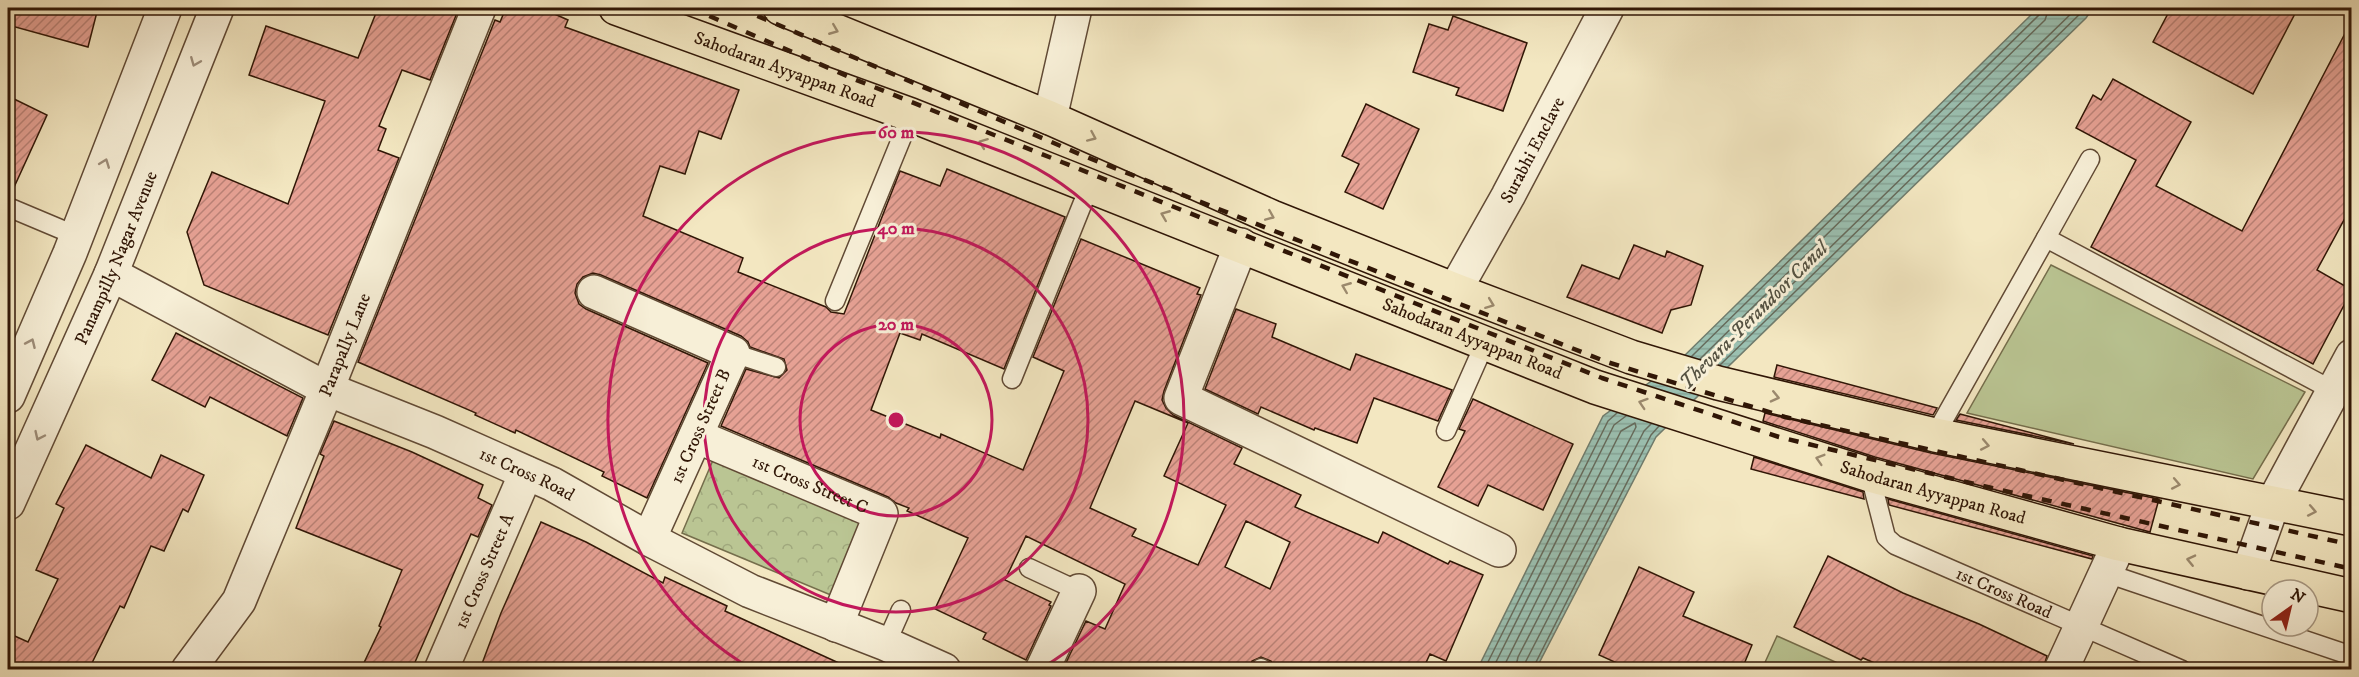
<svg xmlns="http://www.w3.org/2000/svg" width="2359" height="677" font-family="'IM FELL DW Pica',serif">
<defs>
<pattern id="forest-crowns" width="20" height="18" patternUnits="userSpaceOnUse" patternTransform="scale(1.5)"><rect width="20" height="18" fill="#bac593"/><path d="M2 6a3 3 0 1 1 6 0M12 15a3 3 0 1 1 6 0" fill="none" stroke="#a0a87d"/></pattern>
<pattern id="water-rules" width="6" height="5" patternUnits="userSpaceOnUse" patternTransform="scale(1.5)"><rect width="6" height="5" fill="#9bc0b1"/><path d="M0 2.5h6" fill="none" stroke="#86a497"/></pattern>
<pattern id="building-hatch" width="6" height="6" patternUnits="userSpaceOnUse" patternTransform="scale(1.5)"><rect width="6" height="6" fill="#e6a194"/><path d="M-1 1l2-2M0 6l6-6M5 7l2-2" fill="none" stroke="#bb8277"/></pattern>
</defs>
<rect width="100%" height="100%" fill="#f3e7c1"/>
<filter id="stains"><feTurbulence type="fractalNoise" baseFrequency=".00333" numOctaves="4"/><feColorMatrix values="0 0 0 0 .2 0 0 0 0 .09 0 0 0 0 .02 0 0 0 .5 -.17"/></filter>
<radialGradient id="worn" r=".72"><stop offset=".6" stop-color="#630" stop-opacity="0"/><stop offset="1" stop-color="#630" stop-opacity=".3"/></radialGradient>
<!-- green -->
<g fill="#bac593" stroke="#756e4c" stroke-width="1.5">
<polygon points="2051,265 2305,392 2253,479 1967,413"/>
<polygon points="1777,636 1851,669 1762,669"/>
</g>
<!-- forest -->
<polygon fill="url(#forest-crowns)" stroke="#756e4c" stroke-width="1.5" points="716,453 870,518 838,598 682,533"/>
<!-- water -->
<polygon fill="url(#water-rules)" stroke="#707c6d" stroke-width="1.5" points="2038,8 2093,8 2086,18 1656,437 1536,669 1477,670 1603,416 1679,361"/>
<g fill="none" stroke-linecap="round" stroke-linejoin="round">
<!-- shore -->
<g stroke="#666b5c" stroke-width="1.5">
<polyline points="1692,356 2040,14 2042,8"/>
<polyline points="1700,359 2045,20 2049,8"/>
<polyline points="1712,362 2077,8"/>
<polyline points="1720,365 2086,8"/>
<polyline points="1484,670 1608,421 1617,413"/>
<polyline points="1492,670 1614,425 1626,416"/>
<polyline points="1502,670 1621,431 1635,423 1636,427 1518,657 1515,670"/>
<polyline points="1524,670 1526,661 1644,431 1651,424"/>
<polyline points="1532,670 1651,435 1659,426"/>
</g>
</g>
<!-- building -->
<g fill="url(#building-hatch)" stroke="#301606" stroke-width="1.5" fill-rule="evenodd">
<polygon points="8,8 98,8 88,47 8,25"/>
<polygon points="378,8 459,8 430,80 402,70 379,126 386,129 378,150 399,158 328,335 204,285 187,232 212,172 288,204 325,101 249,75 266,26 358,58"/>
<path d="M506,8H541L568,20L565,27L739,90L721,139L699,131L685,174L660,166L643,216L743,258L738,272L826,307L831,312L844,314L900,171L940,186L947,169L1065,217L1004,369L922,334L920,340L900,333L871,410L940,438L941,434L1023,470L1064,371L1033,357L1081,239L1200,288L1197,294L1201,295L1164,391L1162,400L1166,408L1173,415L1242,448L1234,464L1301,495L1295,507L1378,543L1383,532L1448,564L1450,561L1483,575L1446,661L1430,654L1423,669H1275L1271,661L1261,657L1252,661L1250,669H1063L1086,621L1105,629L1125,584L1026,536L1005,580L1051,602L1049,605L1051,606L1026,660L983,639L986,633L935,609L968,538L907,511L909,508L896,503L888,497L721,426L746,369L779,378L787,370L784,359L750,347L748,342L741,336L601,275L593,273L583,277L577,284L575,293L579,304L586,309L708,363L647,498L602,476L604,472L516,430L515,433L475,415L476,413L358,362L495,20L500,22ZM1135,401L1188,423L1164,476L1226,505L1198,565L1132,536L1136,529L1090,508ZM1246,521L1290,542L1270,589L1225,567Z"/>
<polygon points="2171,8 2298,8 2253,94 2153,42"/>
<polygon points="1453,16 1527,43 1503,111 1456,95 1459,88 1413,72 1429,24 1448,30"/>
<polygon points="2352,20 2352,205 2317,270 2352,290 2313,364 2091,247 2136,160 2076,128 2093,95 2101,100 2113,79 2191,122 2156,186 2242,231"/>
<polygon points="8,96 47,115 10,196 8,196"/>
<polygon points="1366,104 1419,129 1383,209 1345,192 1359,164 1342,156"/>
<polygon points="1634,245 1665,257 1667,251 1703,266 1691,305 1671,310 1662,333 1567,297 1582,265 1619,279"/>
<polygon points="1236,309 1276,324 1272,337 1350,370 1356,354 1452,390 1438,421 1374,398 1357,443 1315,428 1314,430 1261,407 1258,414 1205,389"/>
<polygon points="176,333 303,398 287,436 210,397 205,407 152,380"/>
<polygon points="1777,365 1937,408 1933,415 1774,377"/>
<polygon points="1473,399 1573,444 1543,510 1488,485 1478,506 1438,487 1465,431 1459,429"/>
<polygon points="1765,413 1931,453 2159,499 2150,532 1875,457 1763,421"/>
<polygon points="1960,414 2074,444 1956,420"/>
<polygon points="334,421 412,452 483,485 478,498 492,505 478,537 471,534 412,669 361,669 381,627 379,626 402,570 296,528 324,456 320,454"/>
<polygon points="86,445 151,478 161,455 204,475 188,512 183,509 164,551 151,546 124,608 120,606 89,669 8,669 8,633 28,642 58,579 36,570 64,508 56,504"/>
<polygon points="1754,457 1863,492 1864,499 1751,469"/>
<polygon points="1888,499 2093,556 2092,559 1889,505"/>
<polygon points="541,522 586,542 663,583 665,577 727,606 725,611 852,669 480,669 501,613"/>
<polygon points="1828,556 1903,593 1979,624 2047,656 2043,669 1888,669 1863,658 1861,660 1794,627"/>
<polygon points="1639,567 1694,592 1683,616 1752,645 1742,669 1630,669 1599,655"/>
</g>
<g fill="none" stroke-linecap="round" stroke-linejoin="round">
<!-- service casing -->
<g stroke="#614a35" stroke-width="21">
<g id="service">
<polyline points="8,207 77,236"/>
<polyline points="2046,238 2090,159"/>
<polyline points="835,301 911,115"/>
<polyline points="733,353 776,367"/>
<polyline points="1012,379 1090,185"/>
<polyline points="1446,431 1485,343"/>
<polyline points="1935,435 2046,238 2332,390"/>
<path id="s1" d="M1870,475L1886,537L1895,545L2182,670"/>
<polyline points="1029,568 1085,594"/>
<polyline points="2106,573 2352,656"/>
<polyline points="886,644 901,610"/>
<polyline points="1261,668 1264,670"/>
</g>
</g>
<!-- minor casing -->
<g stroke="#614a35" stroke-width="36">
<g id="minor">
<polyline points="1050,118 1075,8"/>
<polyline points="1241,245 1181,398 1499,550"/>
<path id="s2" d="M111,274L327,389L435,432L552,484L649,539L750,591L886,644L944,670"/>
<path id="s3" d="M1455,290L1508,196L1607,8"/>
<polyline points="594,292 733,353 649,539"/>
<path id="s4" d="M696,436L881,514L836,625"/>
<path id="s5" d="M188,670L239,601L327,389L479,8"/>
<path id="s6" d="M441,670L526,473"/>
<polyline points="1042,670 1079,591"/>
<polyline points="2061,670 2119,544"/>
</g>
</g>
<!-- tertiary casing -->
<g stroke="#614a35" stroke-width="36">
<g id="tertiary">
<polyline points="8,396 70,253 165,8"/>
<path id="s7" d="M8,503L111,274L217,8"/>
<polyline points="2248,573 2273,503 2352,356"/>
</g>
</g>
<!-- primary casing -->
<g stroke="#301606" stroke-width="36">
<g id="primary">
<path id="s8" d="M616,8L911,115L1595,387L1870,475L2119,544L2352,596"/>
<polyline points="780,8 1050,118 1272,217 1455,290 1631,357 1718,383 1935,435 2352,519"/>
</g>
</g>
<!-- service -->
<use href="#service" stroke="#f7efd7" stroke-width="18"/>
<!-- minor -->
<use href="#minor" stroke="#f7efd7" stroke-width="33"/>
<!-- tertiary -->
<use href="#tertiary" stroke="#f7efd7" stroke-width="33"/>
<!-- primary -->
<use href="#primary" stroke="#f3e7c1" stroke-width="33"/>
<!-- rail -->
<g stroke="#301606" stroke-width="4.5" stroke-dasharray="10 10" stroke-linecap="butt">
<polyline points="691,8 854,79 1602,378 1779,437 1983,486 2352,569"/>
<polyline points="739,8 1084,156 1607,362 1785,417 2352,545"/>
</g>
</g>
<!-- one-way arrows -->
<defs><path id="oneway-chevron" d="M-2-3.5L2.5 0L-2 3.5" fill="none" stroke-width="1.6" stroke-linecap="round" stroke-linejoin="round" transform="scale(1.5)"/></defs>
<g stroke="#9b896d">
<use href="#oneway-chevron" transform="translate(834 30) rotate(22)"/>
<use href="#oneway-chevron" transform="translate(1092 137) rotate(24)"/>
<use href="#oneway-chevron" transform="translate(983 143) rotate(-159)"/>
<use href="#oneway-chevron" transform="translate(1165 215) rotate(-158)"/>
<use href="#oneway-chevron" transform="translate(1270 216) rotate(23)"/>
<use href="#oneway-chevron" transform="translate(1346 287) rotate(-158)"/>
<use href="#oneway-chevron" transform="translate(1490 304) rotate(21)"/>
<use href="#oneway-chevron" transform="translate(1775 397) rotate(13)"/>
<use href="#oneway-chevron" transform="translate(1643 403) rotate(-162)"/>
<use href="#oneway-chevron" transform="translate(1985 445) rotate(11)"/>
<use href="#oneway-chevron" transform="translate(1820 459) rotate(-163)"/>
<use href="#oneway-chevron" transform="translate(2176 484) rotate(11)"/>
<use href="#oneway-chevron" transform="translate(2312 511) rotate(11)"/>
<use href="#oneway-chevron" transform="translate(2191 560) rotate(-167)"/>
</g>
<g stroke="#9d8d79">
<use href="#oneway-chevron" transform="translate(195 62) rotate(112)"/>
<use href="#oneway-chevron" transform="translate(105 163) rotate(-69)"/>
<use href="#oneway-chevron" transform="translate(31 343) rotate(-66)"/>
<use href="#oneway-chevron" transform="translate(39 436) rotate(115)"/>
</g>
<!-- distance rings -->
<g fill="none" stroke="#c2185b" stroke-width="3">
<circle cx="896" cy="420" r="96"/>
<circle cx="896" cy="420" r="192"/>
<path d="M752 669A288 288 0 1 1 1040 669"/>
</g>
<g text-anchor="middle" stroke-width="6" stroke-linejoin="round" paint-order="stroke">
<!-- street labels -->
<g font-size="18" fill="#301606" stroke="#f7efd7">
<text dy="6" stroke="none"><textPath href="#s8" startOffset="180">Sahodaran Ayyappan Road</textPath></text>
<text dy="6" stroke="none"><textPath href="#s3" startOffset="160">Surabhi Enclave</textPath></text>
<text dy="6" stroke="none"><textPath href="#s7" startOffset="268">Panampilly Nagar Avenue</textPath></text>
<text dy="6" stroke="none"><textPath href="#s8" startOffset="918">Sahodaran Ayyappan Road</textPath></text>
<text dy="6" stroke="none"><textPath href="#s5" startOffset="363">Parapally Lane</textPath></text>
<text transform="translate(700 426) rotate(-66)" y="6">1st Cross Street B</text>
<text dy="6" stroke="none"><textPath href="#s2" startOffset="462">1st Cross Road</textPath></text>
<text dy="6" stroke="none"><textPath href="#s4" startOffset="124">1st Cross Street C</textPath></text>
<text dy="6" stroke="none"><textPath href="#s8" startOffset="1404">Sahodaran Ayyappan Road</textPath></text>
<text dy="6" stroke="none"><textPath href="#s6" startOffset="108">1st Cross Street A</textPath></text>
<text dy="6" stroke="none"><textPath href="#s1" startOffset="195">1st Cross Road</textPath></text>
</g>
<!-- water labels -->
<g font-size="20" font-style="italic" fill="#555242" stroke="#f7efd7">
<text transform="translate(1753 315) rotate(-45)" y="7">Thevara-Perandoor Canal</text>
</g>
</g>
<circle cx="896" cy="420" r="9" fill="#c2185b" stroke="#f7efd7" stroke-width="3"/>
<g font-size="18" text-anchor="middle" font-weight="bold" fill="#c2185b" stroke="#f7efd7" stroke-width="6" stroke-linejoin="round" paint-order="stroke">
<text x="896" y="138">60 m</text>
<text x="896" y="234">40 m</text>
<text x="896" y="330">20 m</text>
</g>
<!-- margin -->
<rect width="2359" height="677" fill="none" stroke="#f3e7c1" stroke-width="30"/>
<rect x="9" y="9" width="2341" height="659" fill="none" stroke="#301606" stroke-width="3"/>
<rect x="15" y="15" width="2329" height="647" fill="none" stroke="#301606" stroke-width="1.5"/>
<!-- north arrow -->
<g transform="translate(2290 608) rotate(34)"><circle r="28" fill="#f7efd7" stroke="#a79883" stroke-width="1.5"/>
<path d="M0-4.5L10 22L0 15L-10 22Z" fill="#8f2418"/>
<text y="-9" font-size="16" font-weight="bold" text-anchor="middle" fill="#301606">N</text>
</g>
<rect width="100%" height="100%" filter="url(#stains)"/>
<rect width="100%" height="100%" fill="url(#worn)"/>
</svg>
